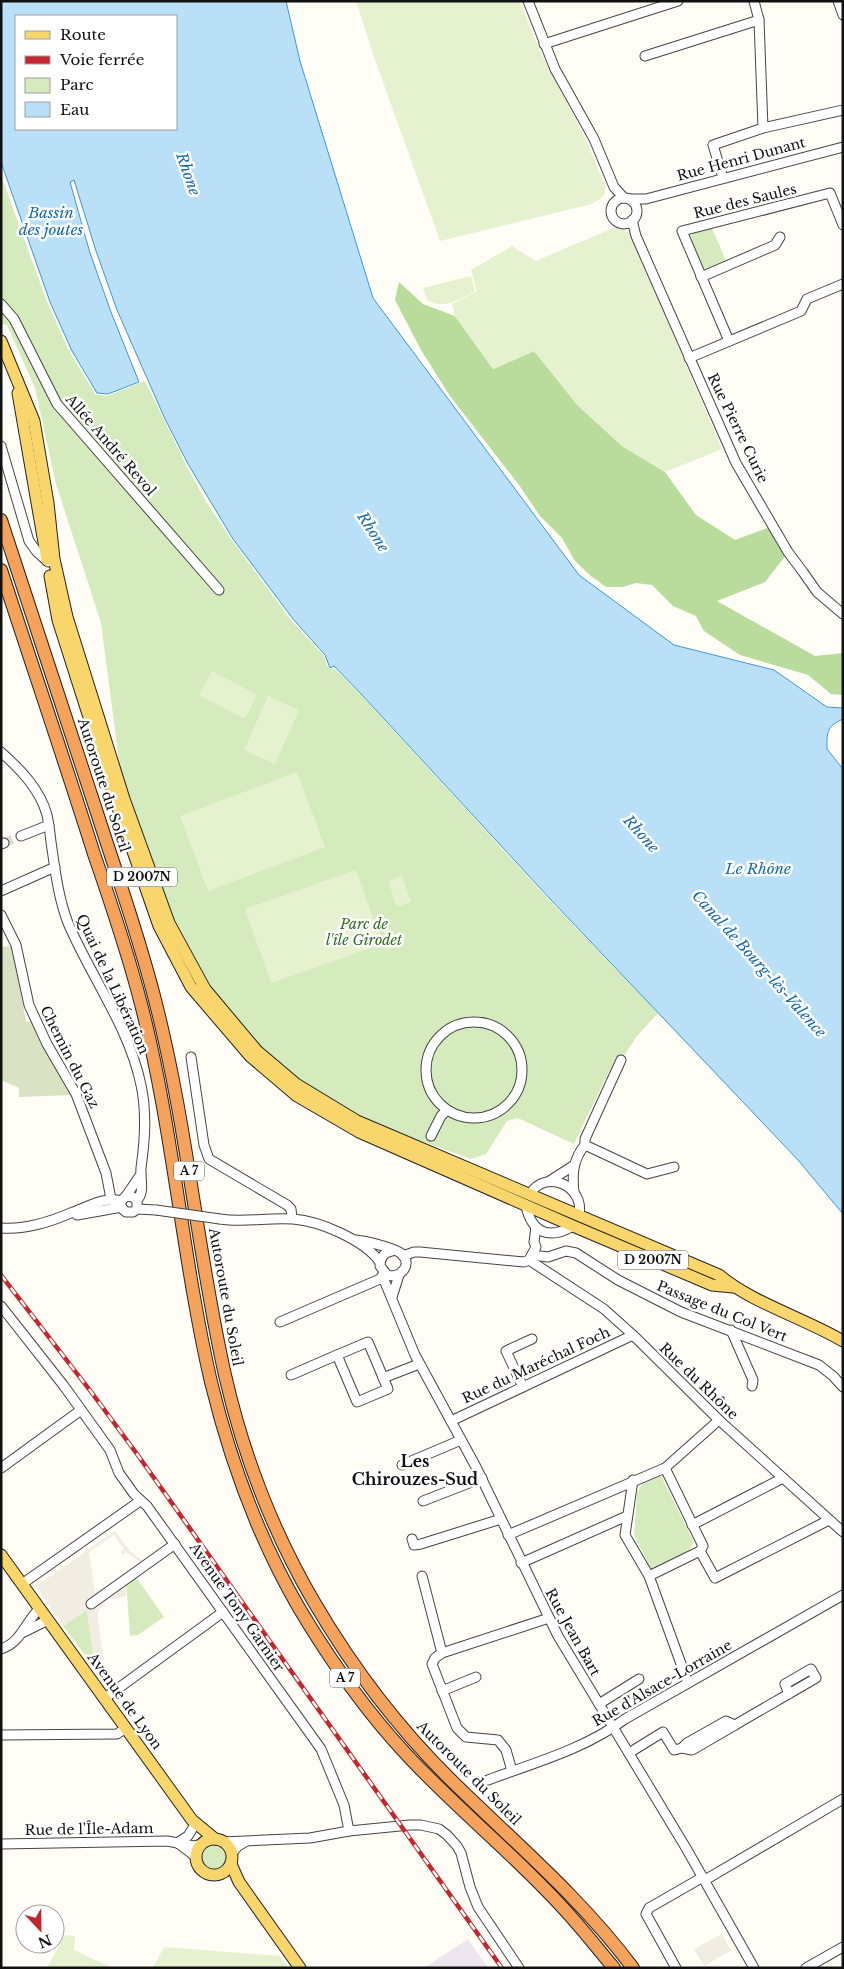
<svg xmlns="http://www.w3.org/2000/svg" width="844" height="1969" font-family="'Libre Baskerville',serif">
<rect width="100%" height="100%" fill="#fffdf5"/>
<!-- industrial -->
<polygon fill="#eee6ef" points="468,1939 488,1968 424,1968"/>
<!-- green -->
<g fill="#d5ebbd">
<polygon points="1,175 46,299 68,349 95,394 107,396 145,381 185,463 205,500 231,539 290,619 324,656 326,664 330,669 334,668 362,696 550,901 658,1013 637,1036 621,1060 616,1057 574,1144 518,1118 507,1121 486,1154 471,1159 427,1143 357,1121 296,1084 205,989 169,923 124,799 101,623 56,484 35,388 7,325 1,324"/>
<polygon points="712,228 727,263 708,271 703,269 690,238 693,233"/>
<polygon points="661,1476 694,1542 689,1550 652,1571 634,1535 637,1493 642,1484 654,1477"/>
<polygon points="133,1573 164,1617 138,1635 130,1636 126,1579"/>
<polygon points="87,1609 95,1668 63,1626"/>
<circle cx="215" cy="1858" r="13"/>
</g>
<!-- forest -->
<polygon fill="#b9dc9c" points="399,282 423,304 455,316 493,369 534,351 578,405 622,446 665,472 696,515 735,540 770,527 786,555 765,582 717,601 815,656 843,653 843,695 831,694 808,675 740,655 704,631 696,616 673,606 652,585 636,583 622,587 606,587 591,576 575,561 562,538 540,516 519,485 450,396 421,350 395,300"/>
<!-- cemetery -->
<polygon fill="#d9e3c4" points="12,946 26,1022 33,1021 74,1095 19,1097 19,1088 1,1080 1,947"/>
<!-- pitch -->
<g fill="#e6f2cf">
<path d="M356,1H520L539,49L585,138L604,183C608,197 602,197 592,204L440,241L374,57Z"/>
<polygon points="618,226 630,234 722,449 665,472 622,446 577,405 534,351 493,369 455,316 452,304 477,291 471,270 512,246 536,261"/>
<path d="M471,276L475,291C457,300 446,310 427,300L423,288Z"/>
<polygon points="212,671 257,695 245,719 199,695"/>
<polygon points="268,696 299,710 275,764 244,750"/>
<polygon points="297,772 325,847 208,891 180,816"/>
<polygon points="356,870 382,944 271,983 245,909"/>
<polygon points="402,876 411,902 397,907 388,881"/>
<polygon points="65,1935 75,1936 74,1950 113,1968 47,1968"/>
<polygon points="164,1947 280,1956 288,1968 153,1968"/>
</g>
<!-- plaza -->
<g fill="#f1ede2" fill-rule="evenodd">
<path d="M115,1531L130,1551L146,1564L126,1579V1596L107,1600L98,1611V1619L104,1667L115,1683L109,1687L95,1668L87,1610L63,1626L36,1586ZM114,1535L124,1549L121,1552L123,1555L126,1552L140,1562L132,1570L95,1593L89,1552Z"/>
<polygon points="722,1934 731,1951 704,1966 694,1949"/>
</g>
<!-- water -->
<path fill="#b9e0f7" stroke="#3f96cf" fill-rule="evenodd" d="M1,1H286L300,61L373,298L579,575L674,645L774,670L827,707L843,708V719C826,727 827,732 827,749L843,769V1214L798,1160L551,900L363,696L334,666L330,668L325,655L293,619L233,539L188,464L165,419L117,310L96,251L74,180L70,182L90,253L111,312L139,382L108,394L97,393L72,351L50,302L1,162ZM176,16V129H16V16Z"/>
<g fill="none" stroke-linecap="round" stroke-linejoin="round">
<!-- minor-tunnel -->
<polyline stroke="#dbdad3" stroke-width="9" stroke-dasharray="9 4.5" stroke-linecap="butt" points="4,843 21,836"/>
<!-- minor casing -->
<g stroke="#444" stroke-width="11">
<g id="minor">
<polyline points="528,1 555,69 594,139 614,187 624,198"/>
<polyline points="754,1 759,20 763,128"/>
<polyline points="838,1 843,15"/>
<polyline points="544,44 678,1"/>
<polyline points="645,56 759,20"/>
<polyline points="723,178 713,145 763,128 843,110"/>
<circle cx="624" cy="211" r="13"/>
<polyline points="629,199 646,199 843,147"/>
<polyline points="632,220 636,236 736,463 788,552 803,572 817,592 843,614"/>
<polyline points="701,277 775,245 780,237"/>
<polyline points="1,304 14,319 57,404 219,590"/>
<polyline points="729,341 682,231 830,193 843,225"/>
<polyline points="689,358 801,311 807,299 843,284"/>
<polyline points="1,446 29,541 37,552 48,562"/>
<path d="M1,752C20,769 40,789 47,815C49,824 50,833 51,842C55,869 58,897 68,923C91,977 129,1027 141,1085C147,1113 145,1140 141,1168C140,1179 145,1192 137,1200"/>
<polyline points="21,836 49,825"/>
<polyline points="1,844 4,843"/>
<polyline points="1,891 55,867"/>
<polyline points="1,915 16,945 29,1005 47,1044 76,1094 106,1173 111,1199 126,1212 133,1212 137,1209 137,1201 133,1197 126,1196 122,1200"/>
<circle cx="474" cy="1070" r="48"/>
<polyline points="191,1057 204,1145 209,1159 287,1205 291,1209 292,1218"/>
<polyline points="431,1136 441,1116 447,1110"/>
<polyline points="585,1145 647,1174 674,1167"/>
<polyline points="551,1180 573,1166"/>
<path d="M574,1192C572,1174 573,1159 585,1145V1139L621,1060"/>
<path d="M530,1194C546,1168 585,1186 579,1215"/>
<polyline points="126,1196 141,1174"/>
<path d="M526,1206C532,1233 549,1240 573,1226"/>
<polyline points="137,1209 156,1210"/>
<polyline points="77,1215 122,1207"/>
<path d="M220,1219C245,1223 268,1217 293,1219C320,1221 364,1240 380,1262"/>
<path d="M1,1228C26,1230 50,1222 73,1212C87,1207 102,1198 117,1200"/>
<path d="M356,1240C366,1241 395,1248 402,1254C413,1265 400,1279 387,1275L380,1266C380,1258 384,1252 392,1251"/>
<polyline points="532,1255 548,1257 566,1251 576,1253 618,1280 681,1312 819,1365 833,1376 843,1387"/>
<polyline points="403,1256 414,1252 420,1252 524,1262 529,1260 536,1247 534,1242 536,1227"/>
<polyline points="529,1260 604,1309 633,1335 719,1420 843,1532"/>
<polyline points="384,1273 384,1280 415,1355 476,1467 558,1636 686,1848 754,1968"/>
<polyline points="392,1297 399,1275"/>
<polyline points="1,1306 64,1386 110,1450 119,1473 134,1494 147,1506 321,1749 344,1805 349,1831"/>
<polyline points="280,1322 380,1279 384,1273"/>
<polyline points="731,1330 753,1380 752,1386"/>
<polygon points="368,1342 388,1389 357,1402 337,1355"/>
<polyline points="291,1375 337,1355"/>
<polyline points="383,1378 419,1364"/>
<polyline points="523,1387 506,1351 532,1339"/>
<polyline points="451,1421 633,1335"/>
<polyline points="402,1465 461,1440"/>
<polyline points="1,1468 81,1410"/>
<polyline points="633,1480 625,1535 649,1576 688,1683"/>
<polyline points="423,1501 482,1478"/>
<polyline points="692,1525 783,1478"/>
<polyline points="508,1535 665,1468 719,1420"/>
<polyline points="412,1539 414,1545 421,1544 501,1519"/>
<polyline points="700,1551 715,1578 829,1520"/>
<polyline points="521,1563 627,1516"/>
<polyline points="422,1576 442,1653"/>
<polyline points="649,1576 700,1551 703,1546 665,1468"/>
<polyline points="22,1584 140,1501"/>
<polyline points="91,1604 175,1544"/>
<polyline points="24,1632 48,1620"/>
<path d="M1,1649C22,1642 25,1622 40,1608"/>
<polyline points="442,1691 476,1677"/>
<polyline points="105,1698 223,1612"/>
<polyline points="599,1704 639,1679"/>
<path d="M735,1725C762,1709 789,1694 816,1678L811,1669L785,1684L789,1694"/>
<polyline points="1,1735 117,1734 126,1728"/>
<polyline points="629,1753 663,1732 674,1750 682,1748 692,1750 735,1725 726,1721 687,1743 682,1748"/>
<polyline points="512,1771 506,1750 498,1740 466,1737 457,1728 432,1664 435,1658 442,1653 549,1618"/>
<path d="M488,1780C534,1763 585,1749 625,1719L843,1595"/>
<polyline points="223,1842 310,1838 349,1831 410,1825 421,1825 439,1829 447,1835 457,1846 461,1853 470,1887 478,1907 519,1968"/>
<polyline points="177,1843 188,1836 194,1826"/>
<polyline points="1,1844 167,1841 194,1846 202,1844"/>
<polyline points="179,1844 196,1857"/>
<polyline points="232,1853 238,1846 245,1842"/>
<polyline points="705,1880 843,1799"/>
<polyline points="676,1968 646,1914 649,1908 703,1877"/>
<polyline points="806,1968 843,1947"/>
</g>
</g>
<!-- major casing -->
<g stroke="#222" stroke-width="13">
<g id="major">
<path d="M1,341L34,421L48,503L54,559L67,617L124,799L169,923L205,989L257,1051L296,1084L357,1121L719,1275C752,1303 804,1318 843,1341"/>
<polyline points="18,393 47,560"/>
<polyline points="50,576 58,620 118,808 159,926 191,987 250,1056 297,1096 359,1132 573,1226 712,1285 733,1287"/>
<polyline points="1,1555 192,1820 215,1839"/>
<circle cx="214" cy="1857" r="18"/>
<polyline points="231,1864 239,1882 300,1968"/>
</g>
</g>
<!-- highway casing -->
<g stroke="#222" stroke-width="14">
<g id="highway">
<path d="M1,520C34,621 67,721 100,822C119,881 140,940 155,1000C187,1124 197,1251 225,1375C243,1454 273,1532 314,1602C352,1667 398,1728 452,1781C514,1842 581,1898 633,1968"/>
<path d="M1,570C32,665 64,759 94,854C111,903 128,953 141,1004C173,1128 182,1257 211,1382C230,1460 259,1539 299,1608C330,1660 365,1710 406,1754C456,1808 514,1854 563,1908C581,1927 597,1948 614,1968"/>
</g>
</g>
<!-- minor -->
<use href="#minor" stroke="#fff" stroke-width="9"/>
<!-- major -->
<use href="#major" stroke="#f9d66b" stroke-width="11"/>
<!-- highway -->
<use href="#highway" stroke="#f5a25d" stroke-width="12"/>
<!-- rail casing -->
<g stroke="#c4262e" stroke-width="4.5">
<polyline id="rail" points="1,1275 92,1393 137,1454 502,1968"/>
</g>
<!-- rail -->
<use href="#rail" stroke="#fff" stroke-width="2.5" stroke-dasharray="8" stroke-linecap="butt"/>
<!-- minor-bridge casing -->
<g stroke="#444" stroke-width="11" stroke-linecap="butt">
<polyline id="minor-bridge" points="156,1210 220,1219"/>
</g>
<!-- minor-bridge -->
<use href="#minor-bridge" stroke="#fff" stroke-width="9"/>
</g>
<g text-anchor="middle" stroke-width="5" stroke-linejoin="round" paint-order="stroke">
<!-- shield labels -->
<g fill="#fff" stroke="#585858" stroke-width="1">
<rect x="107" y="867.5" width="70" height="19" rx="4"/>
<rect x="174" y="1161.5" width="30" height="19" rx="4"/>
<rect x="618" y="1250.5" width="70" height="19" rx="4"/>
<rect x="330" y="1668.5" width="30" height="19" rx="4"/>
</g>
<g font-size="12" font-weight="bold" fill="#111">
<text x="142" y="881">D 2007N</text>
<text x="189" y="1175">A 7</text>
<text x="653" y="1264">D 2007N</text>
<text x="345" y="1682">A 7</text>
</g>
<!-- street labels -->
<g font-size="14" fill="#111" stroke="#fff">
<text transform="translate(741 159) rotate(-15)" y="5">Rue Henri Dunant</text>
<text transform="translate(745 201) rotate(-14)" y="5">Rue des Saules</text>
<text transform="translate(738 428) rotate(64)" y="5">Rue Pierre Curie</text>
<text transform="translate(111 445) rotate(49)" y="5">Allée André Revol</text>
<text transform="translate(104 785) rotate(72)" y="5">Autoroute du Soleil</text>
<text transform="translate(113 984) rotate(65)" y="5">Quai de la Libération</text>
<text transform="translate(70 1057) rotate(63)" y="5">Chemin du Gaz</text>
<text transform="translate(226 1297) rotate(80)" y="5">Autoroute du Soleil</text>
<text transform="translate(722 1311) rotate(22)" y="5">Passage du Col Vert</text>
<text transform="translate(536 1365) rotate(-25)" y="5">Rue du Maréchal Foch</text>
<text transform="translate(699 1381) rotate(44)" y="5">Rue du Rhône</text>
<text transform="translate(237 1607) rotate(55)" y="5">Avenue Tony Garnier</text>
<text transform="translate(573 1632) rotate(61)" y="5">Rue Jean Bart</text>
<text transform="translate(662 1683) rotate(-30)" y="5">Rue d'Alsace-Lorraine</text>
<text transform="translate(125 1701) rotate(54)" y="5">Avenue de Lyon</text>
<text transform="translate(469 1773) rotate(45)" y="5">Autoroute du Soleil</text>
<text transform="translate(89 1829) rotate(-1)" y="5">Rue de l'Île-Adam</text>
</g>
<!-- park labels -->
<g font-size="14" font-style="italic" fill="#2f6b1f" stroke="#fff">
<text x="364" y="929">Parc de<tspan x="364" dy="16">l'île Girodet</tspan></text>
</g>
<!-- water labels -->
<g font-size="15" font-style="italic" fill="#1768a6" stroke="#fff">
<text transform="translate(188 174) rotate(71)" y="5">Rhone</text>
<text x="51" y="218">Bassin<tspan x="51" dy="17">des joutes</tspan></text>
<text transform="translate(373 532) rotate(57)" y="5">Rhone</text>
<text transform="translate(641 834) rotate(48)" y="5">Rhone</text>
<text x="758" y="874">Le Rhône</text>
<text transform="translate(759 964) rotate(48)" y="5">Canal de Bourg-lès-Valence</text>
</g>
<!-- quarter labels -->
<g font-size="16" font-weight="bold" fill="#111" stroke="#fff">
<text x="415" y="1467">Les<tspan x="415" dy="18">Chirouzes-Sud</tspan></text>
</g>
</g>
<!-- border -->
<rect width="844" height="1969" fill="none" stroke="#111111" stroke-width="5"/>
<!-- legend -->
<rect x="15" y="15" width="162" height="115" fill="#ffffff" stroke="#a0a0a0"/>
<rect x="25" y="31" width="25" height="8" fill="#f9d66b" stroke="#a0a0a0"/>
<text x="60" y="40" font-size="15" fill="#111111">Route</text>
<rect x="25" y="56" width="25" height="8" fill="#c4262e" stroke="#a0a0a0"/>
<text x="60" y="65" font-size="15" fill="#111111">Voie ferrée</text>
<rect x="25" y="78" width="25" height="15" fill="#d5ebbd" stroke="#a0a0a0"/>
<text x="60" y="90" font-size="15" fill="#111111">Parc</text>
<rect x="25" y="102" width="25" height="15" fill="#b9e0f7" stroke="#a0a0a0"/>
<text x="60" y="115" font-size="15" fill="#111111">Eau</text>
<!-- north arrow -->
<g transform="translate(40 1929) rotate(158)"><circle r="24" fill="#ffffff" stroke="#a0a0a0"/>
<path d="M0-4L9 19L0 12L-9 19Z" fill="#c4262e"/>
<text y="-8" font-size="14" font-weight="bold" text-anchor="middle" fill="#111111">N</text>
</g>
</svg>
